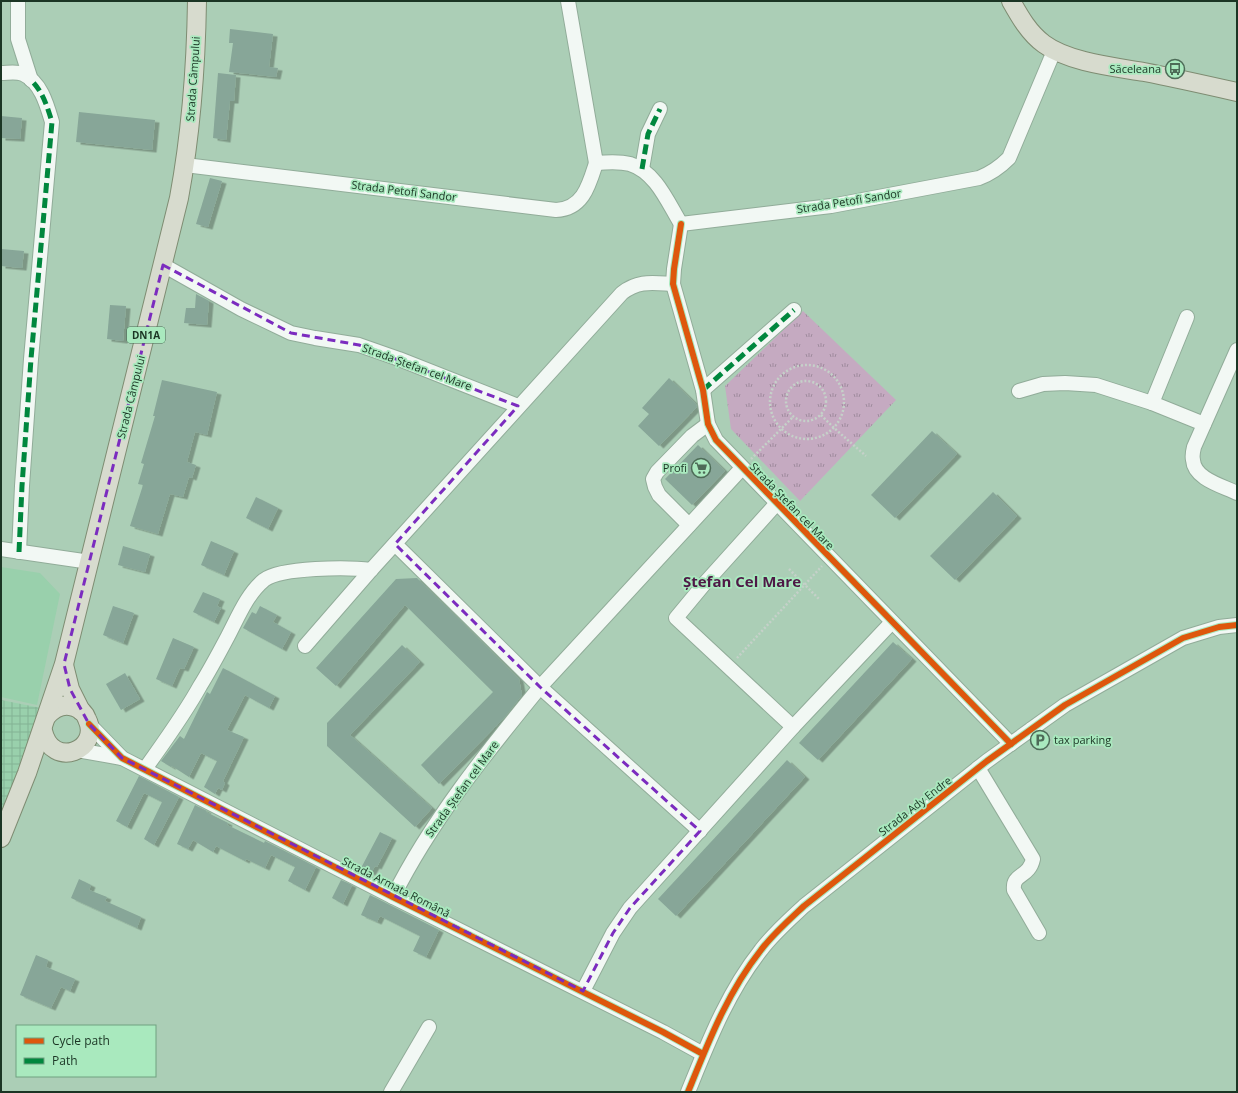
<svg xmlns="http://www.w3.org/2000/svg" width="1238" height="1093" font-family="'Open Sans',sans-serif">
<defs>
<pattern id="industrial-grid" width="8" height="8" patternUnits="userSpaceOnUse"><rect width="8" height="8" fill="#99d0ac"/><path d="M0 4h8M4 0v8" fill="none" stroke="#83b394"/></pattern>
<pattern id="park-tufts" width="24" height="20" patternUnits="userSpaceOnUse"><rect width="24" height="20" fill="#c5aac1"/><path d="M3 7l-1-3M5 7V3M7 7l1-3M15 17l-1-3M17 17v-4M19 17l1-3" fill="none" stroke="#9f8b9d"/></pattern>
<filter id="shadow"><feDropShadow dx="4.5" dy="2.5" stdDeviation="0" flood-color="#0004"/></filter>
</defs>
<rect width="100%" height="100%" fill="#abceb6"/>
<!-- built -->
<polygon fill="#99d0ac" points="1,567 40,573 60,594 37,705 1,697"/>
<!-- industrial -->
<polygon fill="url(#industrial-grid)" points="1,700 41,708 1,816"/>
<!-- park -->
<polygon fill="url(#park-tufts)" points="803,311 896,400 800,501 731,429 725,386"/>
<!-- building -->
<g fill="#87a698" filter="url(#shadow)">
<polygon points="230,29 273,34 269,67 278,68 276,77 229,72 233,43 229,43"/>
<polygon points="218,73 236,75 234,101 230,101 226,140 213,138"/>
<polygon points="79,112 155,120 152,150 76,142"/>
<polygon points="1,116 22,118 20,139 1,138"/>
<polygon points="210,178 222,181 208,227 196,224"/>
<polygon points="1,249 24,251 22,268 1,266"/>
<polygon points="196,294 209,301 207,325 184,323 186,308 195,308"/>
<polygon points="110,305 126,306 123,341 107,339"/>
<polygon points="669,378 696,404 697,407 659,446 638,426 649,414 642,408"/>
<polygon points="162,380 217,392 207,435 195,432 187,462 196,465 192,478 189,477 183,497 170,494 158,534 130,526 143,485 138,484 144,464 141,463 155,416 153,416"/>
<polygon points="932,431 957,454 895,518 871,495"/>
<polygon points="698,445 725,471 692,505 665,479"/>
<polygon points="993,492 1017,516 955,580 930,556"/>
<polygon points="256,497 278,508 268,529 246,518"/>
<polygon points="211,541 234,551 224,575 201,565"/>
<polygon points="123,546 150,554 145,572 118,565"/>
<polygon points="417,578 519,679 522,695 504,718 439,784 421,765 493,692 405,605 336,686 316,668 396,579"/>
<polygon points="203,592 220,599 217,606 221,608 214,622 193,612"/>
<polygon points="113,606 134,613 123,643 103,635"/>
<polygon points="260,606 277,615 273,622 291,632 282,649 243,628 252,612 256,614"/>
<polygon points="173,638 194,647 184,669 180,668 172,686 156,679"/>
<polygon points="893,642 912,659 818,760 799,743"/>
<polygon points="402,645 420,662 350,735 432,808 415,827 327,746 327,723"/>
<polygon points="223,668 275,696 269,708 245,695 227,730 244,737 223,781 225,783 222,790 218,788 215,794 204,787 217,761 201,753 189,777 172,766 171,767 161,761 180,736 184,739 207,692 210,694"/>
<polygon points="125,673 140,699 121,710 106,684"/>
<polygon points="787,760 805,777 676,916 658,899"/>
<polygon points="139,776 179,797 154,845 144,839 162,802 144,793 127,827 116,821"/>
<polygon points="195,805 207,811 206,812 228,823 227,825 264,843 265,841 316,867 305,890 288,881 295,867 271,855 265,868 246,859 245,861 216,846 213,852 193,840 188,849 177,844"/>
<polygon points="380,832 392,838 377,867 375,866 371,873 361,868"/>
<polygon points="79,879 91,885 89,890 107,897 105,901 141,917 137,928 71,898"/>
<polygon points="341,880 352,885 343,904 332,898"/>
<polygon points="370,895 439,930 426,957 413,951 420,936 380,916 377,922 361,915"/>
<polygon points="36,955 48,960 46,967 75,979 70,991 61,987 51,1008 20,995"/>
</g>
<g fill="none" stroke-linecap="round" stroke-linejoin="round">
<!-- minor casing -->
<g stroke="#91ac99" stroke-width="16">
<g id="minor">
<polyline points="18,1 18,39 31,80"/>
<path d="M568,1L596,163C607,162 619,161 630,164C656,172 668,203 681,224"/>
<path d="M1,73C8,73 16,71 23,74C41,82 47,105 52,122L31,359L22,486L19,552"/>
<path d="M185,165L556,210C583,209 589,185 596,163"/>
<polyline points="642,169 648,134 660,109"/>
<polyline points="681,224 674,269 673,284 703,390 708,424 716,440 1011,744"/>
<path d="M681,224L831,206L979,178C992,173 1000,167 1009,158L1054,51"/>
<polyline points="163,265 241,309 291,333 315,338 359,345 399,359 518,406"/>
<path d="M1237,350L1194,447C1193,451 1192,456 1193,460C1194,479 1223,486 1237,493"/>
<polyline points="703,390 794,310"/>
<polyline points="1019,391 1043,384 1065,383 1096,385 1152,403 1204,424"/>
<polyline points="1152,403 1187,317"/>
<polyline points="777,503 705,583 676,618 793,727"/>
<polyline points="689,525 659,495 655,487 653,479 657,472 692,436 708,424"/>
<polyline points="395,544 540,687 700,831"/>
<polyline points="1,549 90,562"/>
<path d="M305,646L371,570L622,293C639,280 652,283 673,284"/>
<polyline points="89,724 122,758 393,897 663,1032 703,1054"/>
<polyline points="1032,729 1040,740"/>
<polyline points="77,750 122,758"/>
<path d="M978,768L1033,859C1029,878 1012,873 1014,890L1039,933"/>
<path d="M145,769C164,742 184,715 200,686C210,670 219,653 228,636C238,617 247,594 264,580C281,567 349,567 371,570"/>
<path d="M393,897C431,821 486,753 540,687L742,468"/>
<polyline points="583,991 613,933 630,908 793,727 892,622"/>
<polyline points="391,1092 429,1027"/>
<path d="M688,1092C708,1043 727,993 761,950C773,934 789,920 804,906L987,761L1065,705L1183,638L1219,627L1237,625"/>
</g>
</g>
<!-- major casing -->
<g stroke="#7e8c72" stroke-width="20">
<g id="major">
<path d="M1011,1C1020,17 1029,33 1044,44C1068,62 1115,67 1144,72C1175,78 1206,85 1237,92"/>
<polyline points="64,665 70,689 81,711"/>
<path d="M43,731C52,770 102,750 87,719C85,713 80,709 74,707C63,703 54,708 47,716"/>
<path d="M1,838L27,773L64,664L179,198C191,133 196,68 197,1"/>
</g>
</g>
<!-- path -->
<g stroke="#c5d1c9" stroke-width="2.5" stroke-dasharray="2 2" stroke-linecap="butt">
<circle cx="807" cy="402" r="37"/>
<circle cx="806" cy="401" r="20"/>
<polyline points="821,415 834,428 866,456"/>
<polyline points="751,459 793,417"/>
<polyline points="789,569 820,600"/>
<polyline points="737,658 822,566"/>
</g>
<!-- minor -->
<use href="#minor" stroke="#f2f8f4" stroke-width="14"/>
<!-- major -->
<use href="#major" stroke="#d7dbce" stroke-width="18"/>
<!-- quiet -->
<g stroke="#00873e" stroke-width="5" stroke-dasharray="10 5" stroke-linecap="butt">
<polyline points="642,169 648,134 660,109"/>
<polyline points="703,390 794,310"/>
<path d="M19,552L22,486L31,359L52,122C47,106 43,92 31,80"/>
</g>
<!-- cycleway casing -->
<g stroke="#a9e9be" stroke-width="8">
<g id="cycleway">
<polyline points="681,224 674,269 673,284 703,390 708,424 716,440 1011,744"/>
<polyline points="89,724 122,758 393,897 663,1032 703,1054"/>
<path d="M688,1092C708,1043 727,993 761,950C773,934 789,920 804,906L987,761L1065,705L1183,638L1219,627L1237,625"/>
</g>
</g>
<!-- cycleway -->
<use href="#cycleway" stroke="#de570d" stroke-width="6"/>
</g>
<!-- marked area -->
<path fill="none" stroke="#7b2cbf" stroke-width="3" stroke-dasharray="8 5" stroke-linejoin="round" d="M163,265L291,333L359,345L518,406L395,544L540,687L700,831L630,908L613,933L583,991L122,758L89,724L70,689L64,664Z"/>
<!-- icons -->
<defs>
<g id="bus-ring" transform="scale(1)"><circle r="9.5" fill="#a9e9be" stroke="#4d6b57" stroke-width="1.5"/><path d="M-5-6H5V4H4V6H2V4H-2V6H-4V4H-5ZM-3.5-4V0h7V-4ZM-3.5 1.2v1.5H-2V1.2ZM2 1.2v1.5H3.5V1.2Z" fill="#4d6b57"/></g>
<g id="supermarket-ring" transform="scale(1)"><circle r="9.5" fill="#a9e9be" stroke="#4d6b57" stroke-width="1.5"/><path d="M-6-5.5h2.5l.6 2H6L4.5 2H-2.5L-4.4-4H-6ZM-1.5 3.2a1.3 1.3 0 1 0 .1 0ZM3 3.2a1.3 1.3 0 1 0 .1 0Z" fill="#4d6b57"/></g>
<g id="parking-ring" transform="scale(1)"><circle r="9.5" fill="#a9e9be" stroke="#4d6b57" stroke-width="1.5"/><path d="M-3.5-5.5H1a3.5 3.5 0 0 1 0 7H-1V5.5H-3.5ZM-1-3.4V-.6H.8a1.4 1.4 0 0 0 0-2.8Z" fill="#4d6b57"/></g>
</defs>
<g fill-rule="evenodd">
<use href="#bus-ring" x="1175" y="69"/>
<use href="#supermarket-ring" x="701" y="468"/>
<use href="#parking-ring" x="1040" y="740"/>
</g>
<g text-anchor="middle" stroke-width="3.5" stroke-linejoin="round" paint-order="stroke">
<!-- shield labels -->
<rect fill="#a9e9be" stroke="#466b52" stroke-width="1" x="127" y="327" width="38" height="16" rx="3"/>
<g font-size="10" font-weight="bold" fill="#1b3524">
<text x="146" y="339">DN1A</text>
</g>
<!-- poi labels -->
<g font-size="11" fill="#1b3524" stroke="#a9e9be" text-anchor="end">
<text x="1161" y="73">Săceleana</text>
<text x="687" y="472">Profi</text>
<text x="1054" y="744" text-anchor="start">tax parking</text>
</g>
<!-- street labels -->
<g font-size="11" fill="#1b3524" stroke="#a9e9be">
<text transform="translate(193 79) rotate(-86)" y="4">Strada Câmpului</text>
<text transform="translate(404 191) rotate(7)" y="4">Strada Petofi Sandor</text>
<text transform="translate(849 201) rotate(-9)" y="4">Strada Petofi Sandor</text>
<text transform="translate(417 367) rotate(20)" y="4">Strada Ștefan cel Mare</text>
<text transform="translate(131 397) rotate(-76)" y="4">Strada Câmpului</text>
<text transform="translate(792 506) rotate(46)" y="4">Strada Ștefan cel Mare</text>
<text transform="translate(462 789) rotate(-54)" y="4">Strada Ștefan cel Mare</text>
<text transform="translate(915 806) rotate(-38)" y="4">Strada Ady Endre</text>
<text transform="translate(396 887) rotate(27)" y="4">Strada Armata Română</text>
</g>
<!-- district labels -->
<g font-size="15" font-weight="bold" fill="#4e1946" stroke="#a9e9be">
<text x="742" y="587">Ștefan Cel Mare</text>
</g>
</g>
<!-- border -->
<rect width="1238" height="1093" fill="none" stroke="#1b3524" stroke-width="4"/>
<!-- legend -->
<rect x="16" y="1025" width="140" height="52" fill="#a9e9be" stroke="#70a180"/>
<rect x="24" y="1038" width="20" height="6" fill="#de570d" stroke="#70a180"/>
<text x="52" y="1045" font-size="12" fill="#1b3524">Cycle path</text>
<rect x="24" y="1058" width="20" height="6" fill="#00873e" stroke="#70a180"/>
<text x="52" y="1065" font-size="12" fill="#1b3524">Path</text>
</svg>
